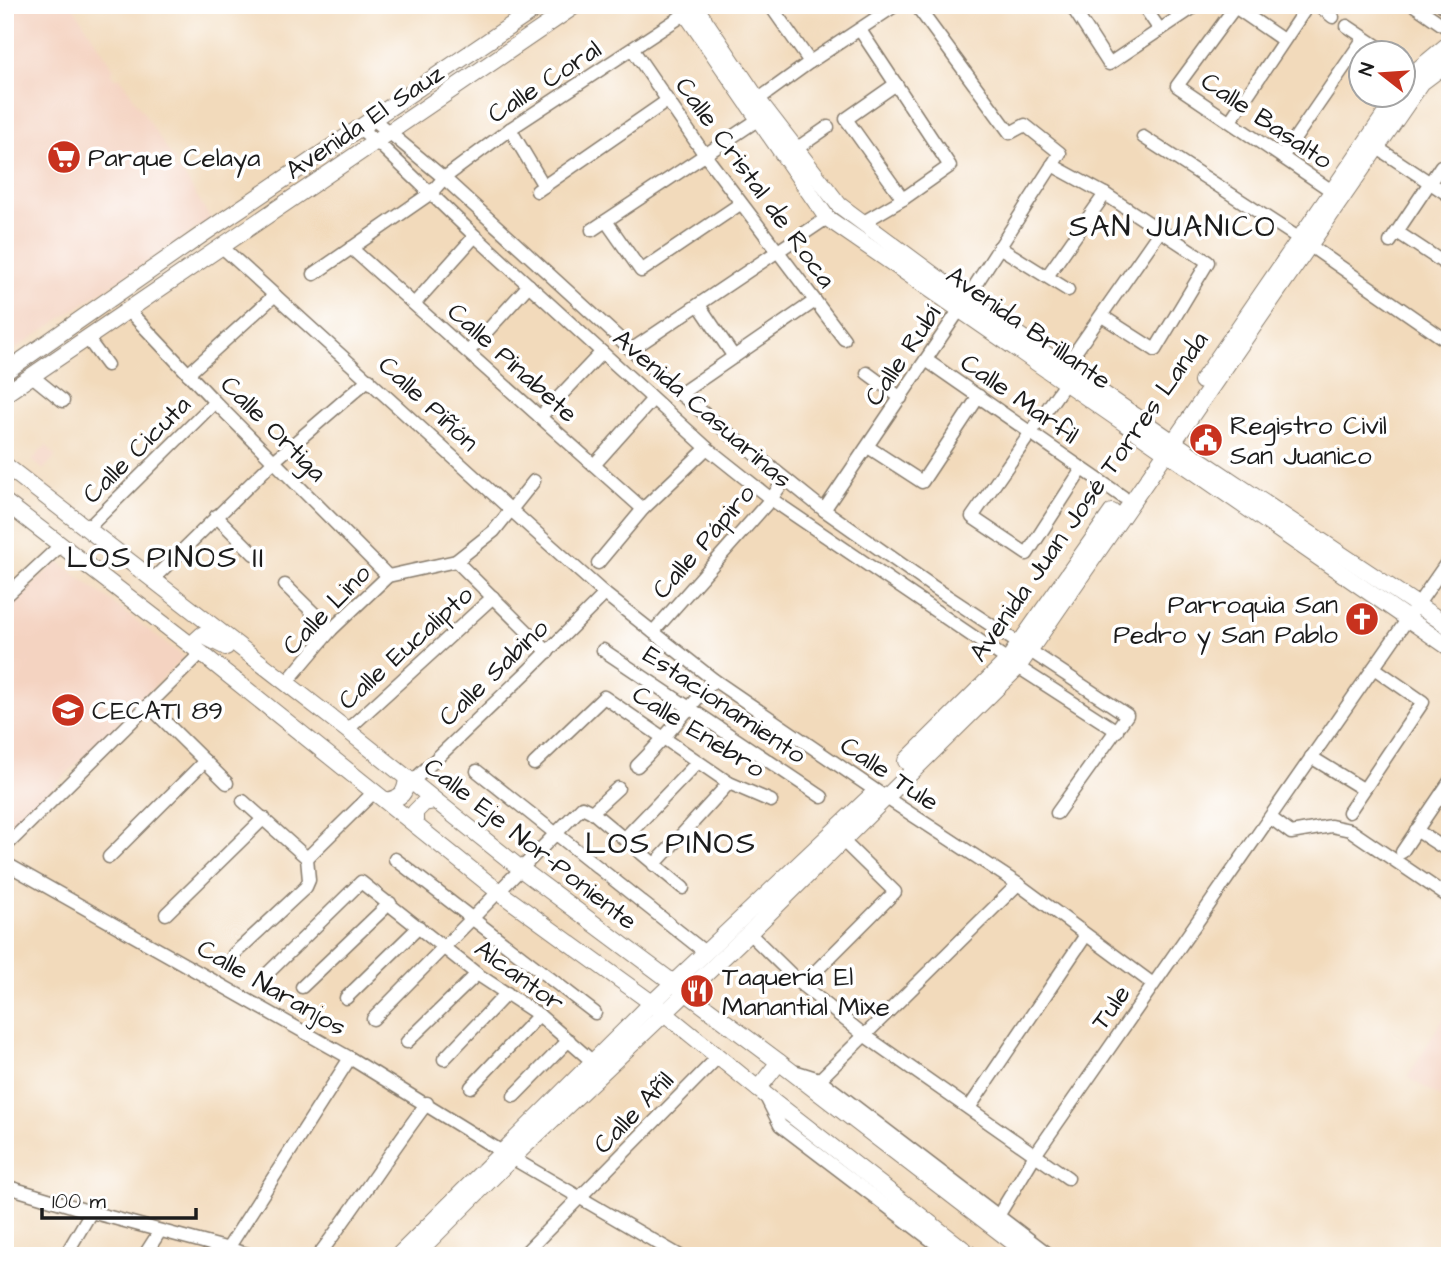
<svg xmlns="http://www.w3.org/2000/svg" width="1455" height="1261" font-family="'Architects Daughter',sans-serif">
<rect width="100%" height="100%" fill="#fff"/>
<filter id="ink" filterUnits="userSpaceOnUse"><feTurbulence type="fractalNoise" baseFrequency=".0143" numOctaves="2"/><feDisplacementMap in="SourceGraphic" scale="14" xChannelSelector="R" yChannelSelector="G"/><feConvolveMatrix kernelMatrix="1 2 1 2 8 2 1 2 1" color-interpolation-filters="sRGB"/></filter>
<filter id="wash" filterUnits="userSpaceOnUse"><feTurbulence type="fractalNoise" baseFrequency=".00686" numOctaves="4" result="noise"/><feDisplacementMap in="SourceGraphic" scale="28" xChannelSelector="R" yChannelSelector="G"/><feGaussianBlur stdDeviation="1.57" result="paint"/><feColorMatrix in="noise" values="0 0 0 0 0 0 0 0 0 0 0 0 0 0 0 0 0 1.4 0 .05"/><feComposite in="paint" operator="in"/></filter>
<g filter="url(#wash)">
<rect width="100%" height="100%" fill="#f2dabb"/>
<!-- built -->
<g fill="#f4d3c1">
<polygon points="5,5 72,5 114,69 111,73 116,79 120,77 176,163 173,166 177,171 180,169 211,219 5,356"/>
<polygon points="46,445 56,456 43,470 32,460"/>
<polygon points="58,561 184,657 5,835 5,611"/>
<polygon points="1450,1007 1450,1103 1408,1077"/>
</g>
</g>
<g filter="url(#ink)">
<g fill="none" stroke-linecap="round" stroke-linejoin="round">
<!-- minor casing -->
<g stroke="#877b6c" stroke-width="15">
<g id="minor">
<polyline points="770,5 810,62"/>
<polyline points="1071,5 1109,64 1197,5"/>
<polyline points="1143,5 1160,30"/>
<polyline points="1318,5 1333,17"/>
<polyline points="1414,5 1450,30"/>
<polyline points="1442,5 1450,10"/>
<polyline points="1347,26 1386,52"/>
<polyline points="860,30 950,166 903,199 862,223"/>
<polyline points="1283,40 1235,7 1177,86 1332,191"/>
<polyline points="633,50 705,155 844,339"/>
<polyline points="1402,64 1415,72"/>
<polyline points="896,84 846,119 903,199"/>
<polyline points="752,104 810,62 896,5"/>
<polyline points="373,119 444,178 680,394 824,510 932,586 1127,715 1057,813"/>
<polyline points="1230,121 1308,5"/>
<polyline points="359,128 377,142 475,236 707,448 771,499 1018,667 1117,731"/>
<polyline points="510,129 544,186"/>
<polyline points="1143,137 1309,245 1450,343"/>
<polyline points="1370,143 1450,196"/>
<polyline points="796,149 828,127"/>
<polyline points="1282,157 1364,38"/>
<polyline points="1052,165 1105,194 1208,262 1155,350 1102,316"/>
<polyline points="537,191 667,101"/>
<polyline points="606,221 641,271 740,204"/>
<polyline points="592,230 765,115"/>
<polyline points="1397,232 1450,267"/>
<polyline points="1390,242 1441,166"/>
<polyline points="222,247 511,510 605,594 653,632 714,680 885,797 1018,884 1153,984"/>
<polyline points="999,247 1068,290"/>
<polyline points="351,248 643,509"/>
<polyline points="314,274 431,193 444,178 510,129 691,10"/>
<polyline points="1048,275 1105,194"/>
<polyline points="414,304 475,236"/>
<polyline points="699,305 734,357"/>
<polyline points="129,311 215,402 388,576"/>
<polyline points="87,338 107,365"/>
<polyline points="631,350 827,218"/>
<polyline points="468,352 529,285"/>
<polyline points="926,360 1123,497"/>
<polyline points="1065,367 1160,231"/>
<polyline points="867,373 901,398"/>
<polyline points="188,374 275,295"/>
<polyline points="32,376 63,401"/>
<polyline points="1066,382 972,517 1027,554 1082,469"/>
<polyline points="680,394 815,301"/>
<polyline points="540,417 602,352"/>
<polyline points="868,447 922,482 979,396"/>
<polyline points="594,465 653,399"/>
<polyline points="824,510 960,309 1060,153 1025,125 1010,133 916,5"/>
<polyline points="216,516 254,554"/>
<polyline points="88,528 215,402"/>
<polyline points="456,561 548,652"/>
<polyline points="598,563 643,509 707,448"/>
<polyline points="152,580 275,460 369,379"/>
<polyline points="285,585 331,630"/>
<polyline points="5,597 61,545"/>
<polyline points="653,632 771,499 785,479"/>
<polyline points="603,650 822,797"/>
<polyline points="286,683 331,630 388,576 456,561 494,531 534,481"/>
<polyline points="148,705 227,783"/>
<polyline points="347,730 493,597"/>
<polyline points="1311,757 1363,789"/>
<polyline points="534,764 604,697 729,783 771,801"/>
<path d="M637,766C665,739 688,708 714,680"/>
<polyline points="477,771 706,953"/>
<polyline points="412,782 529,670 605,594"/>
<polyline points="592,812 618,788"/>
<polyline points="1349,812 1423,702 1374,668"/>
<polyline points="1271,818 1291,833 1331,826 1350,830 1450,898"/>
<polyline points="1416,830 1450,852"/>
<polyline points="624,839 698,762"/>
<polyline points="5,847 201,653"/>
<polyline points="1402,852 1450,781"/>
<polyline points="109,857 205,761"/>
<polyline points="307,858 375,791"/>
<polyline points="395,859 595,1013"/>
<polyline points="5,863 350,1058 512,1158 680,1256"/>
<polyline points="654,865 729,783"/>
<polyline points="166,914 264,818"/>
<polyline points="749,933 802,985 864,1035 1068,1178"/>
<polyline points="234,954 306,887 309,880 307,858 243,801"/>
<polyline points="268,973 361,882 477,974 539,1015 593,1062"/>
<polyline points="802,985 895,892 842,840"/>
<polyline points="302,987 390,903"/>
<polyline points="346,998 419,927"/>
<polyline points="373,1019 582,807 592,812 683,888"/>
<polyline points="407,1042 477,974"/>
<polyline points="444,1059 507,993"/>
<polyline points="797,1072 819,1079 1051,1256"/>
<polyline points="814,1085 1018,884"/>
<polyline points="471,1087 539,1015"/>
<polyline points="514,1096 569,1040"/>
<polyline points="766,1097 780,1125 952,1256"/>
<polyline points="969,1108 1086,935"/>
<polyline points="5,1186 91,1212 255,1256"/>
<polyline points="992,1226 1035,1155 1450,558"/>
<polyline points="65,1256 91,1212"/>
<polyline points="144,1256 160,1231"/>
<polyline points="223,1256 350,1058"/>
<path d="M318,1256C356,1206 389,1153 427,1103"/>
<polyline points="522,1256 718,1057"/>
</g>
</g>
<!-- major casing -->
<g stroke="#877b6c" stroke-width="18">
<g id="major">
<polyline points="680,5 827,218 1450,648"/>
<polyline points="694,5 758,100 839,205 966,299 1173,442 1450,627"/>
<polyline points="1402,89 1415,72 1450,43"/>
<polyline points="5,372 200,236 541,5"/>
<polyline points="1202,381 1399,94"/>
<polyline points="5,394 576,5"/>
<polyline points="5,465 347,730 521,869 779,1062 1031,1256"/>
<polyline points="5,502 201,653 499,892 652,1003 758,1089 972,1256"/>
<polyline points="191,645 202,635 226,647"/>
<polyline points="906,761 1008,660 1112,512"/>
<path d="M387,801C402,797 405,794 407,779"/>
<polyline points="415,824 415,812 424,803 435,801"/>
<polyline points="758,1089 779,1062"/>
<polyline points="398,1256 652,1003 873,794"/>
<polyline points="414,1256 512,1158 749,933 1018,667 1422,82 1450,61"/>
</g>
</g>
<!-- minor -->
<use href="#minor" stroke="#fff" stroke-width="12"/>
<!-- major -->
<use href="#major" stroke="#fff" stroke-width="16"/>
</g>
</g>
<!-- icons -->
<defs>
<g id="supermarket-disc" transform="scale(1.75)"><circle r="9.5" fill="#c8321e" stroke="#fff"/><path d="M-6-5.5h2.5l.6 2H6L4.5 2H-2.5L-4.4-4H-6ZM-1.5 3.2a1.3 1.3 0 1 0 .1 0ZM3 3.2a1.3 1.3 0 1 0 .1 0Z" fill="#fff"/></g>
<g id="civic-disc" transform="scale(1.75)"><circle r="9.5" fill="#c8321e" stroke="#fff"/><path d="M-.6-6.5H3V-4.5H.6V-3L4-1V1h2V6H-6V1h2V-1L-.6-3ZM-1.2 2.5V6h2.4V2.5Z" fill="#fff"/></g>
<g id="church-disc" transform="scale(1.75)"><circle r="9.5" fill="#c8321e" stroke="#fff"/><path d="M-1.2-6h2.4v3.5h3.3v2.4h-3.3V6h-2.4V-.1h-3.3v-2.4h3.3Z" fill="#fff"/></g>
<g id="school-disc" transform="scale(1.75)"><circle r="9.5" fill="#c8321e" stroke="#fff"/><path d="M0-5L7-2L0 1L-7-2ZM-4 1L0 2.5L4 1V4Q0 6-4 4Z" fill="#fff"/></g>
<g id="restaurant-disc" transform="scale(1.75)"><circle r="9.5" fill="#c8321e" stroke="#fff"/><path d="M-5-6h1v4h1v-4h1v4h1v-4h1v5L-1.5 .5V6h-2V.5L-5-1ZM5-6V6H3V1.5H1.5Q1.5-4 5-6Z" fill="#fff"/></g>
</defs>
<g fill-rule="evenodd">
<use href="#supermarket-disc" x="64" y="157"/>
<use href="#civic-disc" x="1206" y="440"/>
<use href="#church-disc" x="1362" y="619"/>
<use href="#school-disc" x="68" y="710"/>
<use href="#restaurant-disc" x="697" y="991"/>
</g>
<g text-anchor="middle" stroke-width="7" stroke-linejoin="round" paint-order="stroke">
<!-- street labels -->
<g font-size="26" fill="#1c1c1c" stroke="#fff">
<text transform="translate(544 81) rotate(-33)" y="9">Calle Coral</text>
<text transform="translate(1267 120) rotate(34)" y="9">Calle Basalto</text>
<text transform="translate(364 121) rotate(-34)" y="9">Avenida El Sauz</text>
<text transform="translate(756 182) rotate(54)" y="9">Calle Cristal de Roca</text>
<text transform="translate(1029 327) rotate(35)" y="9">Avenida Brillante</text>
<text transform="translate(902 355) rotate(-56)" y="9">Calle Rubí</text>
<text transform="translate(513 362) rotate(42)" y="9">Calle Pinabete</text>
<text transform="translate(1020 398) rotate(35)" y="9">Calle Marfil</text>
<text transform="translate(429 403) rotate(43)" y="9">Calle Piñón</text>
<text transform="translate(703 408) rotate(41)" y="9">Avenida Casuarinas</text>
<text transform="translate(274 428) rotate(45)" y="9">Calle Ortiga</text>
<text transform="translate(136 449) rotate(-45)" y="9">Calle Cicuta</text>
<text transform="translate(1088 496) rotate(-55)" y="9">Avenida Juan José Torres Landa</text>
<text transform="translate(703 541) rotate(-49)" y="9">Calle Pápiro</text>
<text transform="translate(326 609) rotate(-46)" y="9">Calle Lino</text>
<text transform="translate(405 647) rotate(-42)" y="9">Calle Eucalipto</text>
<text transform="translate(493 672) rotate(-44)" y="9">Calle Sabino</text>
<text transform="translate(725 704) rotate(34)" y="9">Estacionamiento</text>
<text transform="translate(699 731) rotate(32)" y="9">Calle Enebro</text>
<text transform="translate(890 773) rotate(34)" y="9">Calle Tule</text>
<text transform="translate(531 843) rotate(38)" y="9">Calle Eje Nor-Poniente</text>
<text transform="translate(520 975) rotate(36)" y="9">Alcantor</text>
<text transform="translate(272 987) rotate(30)" y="9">Calle Naranjos</text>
<text transform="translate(1110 1007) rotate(-55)" y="9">Tule</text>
<text transform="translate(633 1112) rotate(-46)" y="9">Calle Añil</text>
</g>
<!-- poi labels -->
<g font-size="26" fill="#1c1c1c" stroke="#fff" text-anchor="start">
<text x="88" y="166">Parque Celaya</text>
<text x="1230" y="434">Registro Civil<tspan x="1230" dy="30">San Juanico</tspan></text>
<text x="1338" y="613" text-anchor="end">Parroquia San<tspan x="1338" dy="30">Pedro y San Pablo</tspan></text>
<text x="92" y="719">CECATI 89</text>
<text x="722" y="985">Taquería El<tspan x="722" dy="30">Manantial Mixe</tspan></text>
</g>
<!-- quarter labels -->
<g font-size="30" letter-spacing="2" fill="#1c1c1c" stroke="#fff">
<text x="1173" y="236">SAN JUANICO</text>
<text x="166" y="567">LOS PINOS II</text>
<text x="671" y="853">LOS PINOS</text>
</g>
</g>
<!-- margin -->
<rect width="1455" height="1261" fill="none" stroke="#fff" stroke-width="28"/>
<!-- north arrow -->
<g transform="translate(1382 74) rotate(287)"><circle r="33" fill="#ffffff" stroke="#a4a4a4" stroke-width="2"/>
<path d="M0-5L12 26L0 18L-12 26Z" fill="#c8321e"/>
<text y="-10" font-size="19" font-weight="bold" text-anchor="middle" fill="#1c1c1c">N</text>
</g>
<!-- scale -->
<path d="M42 1208v10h154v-10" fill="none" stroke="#1c1c1c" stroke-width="3.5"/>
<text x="52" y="1208" font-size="21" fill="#1c1c1c" stroke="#ffffff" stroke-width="5" paint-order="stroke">100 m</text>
</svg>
